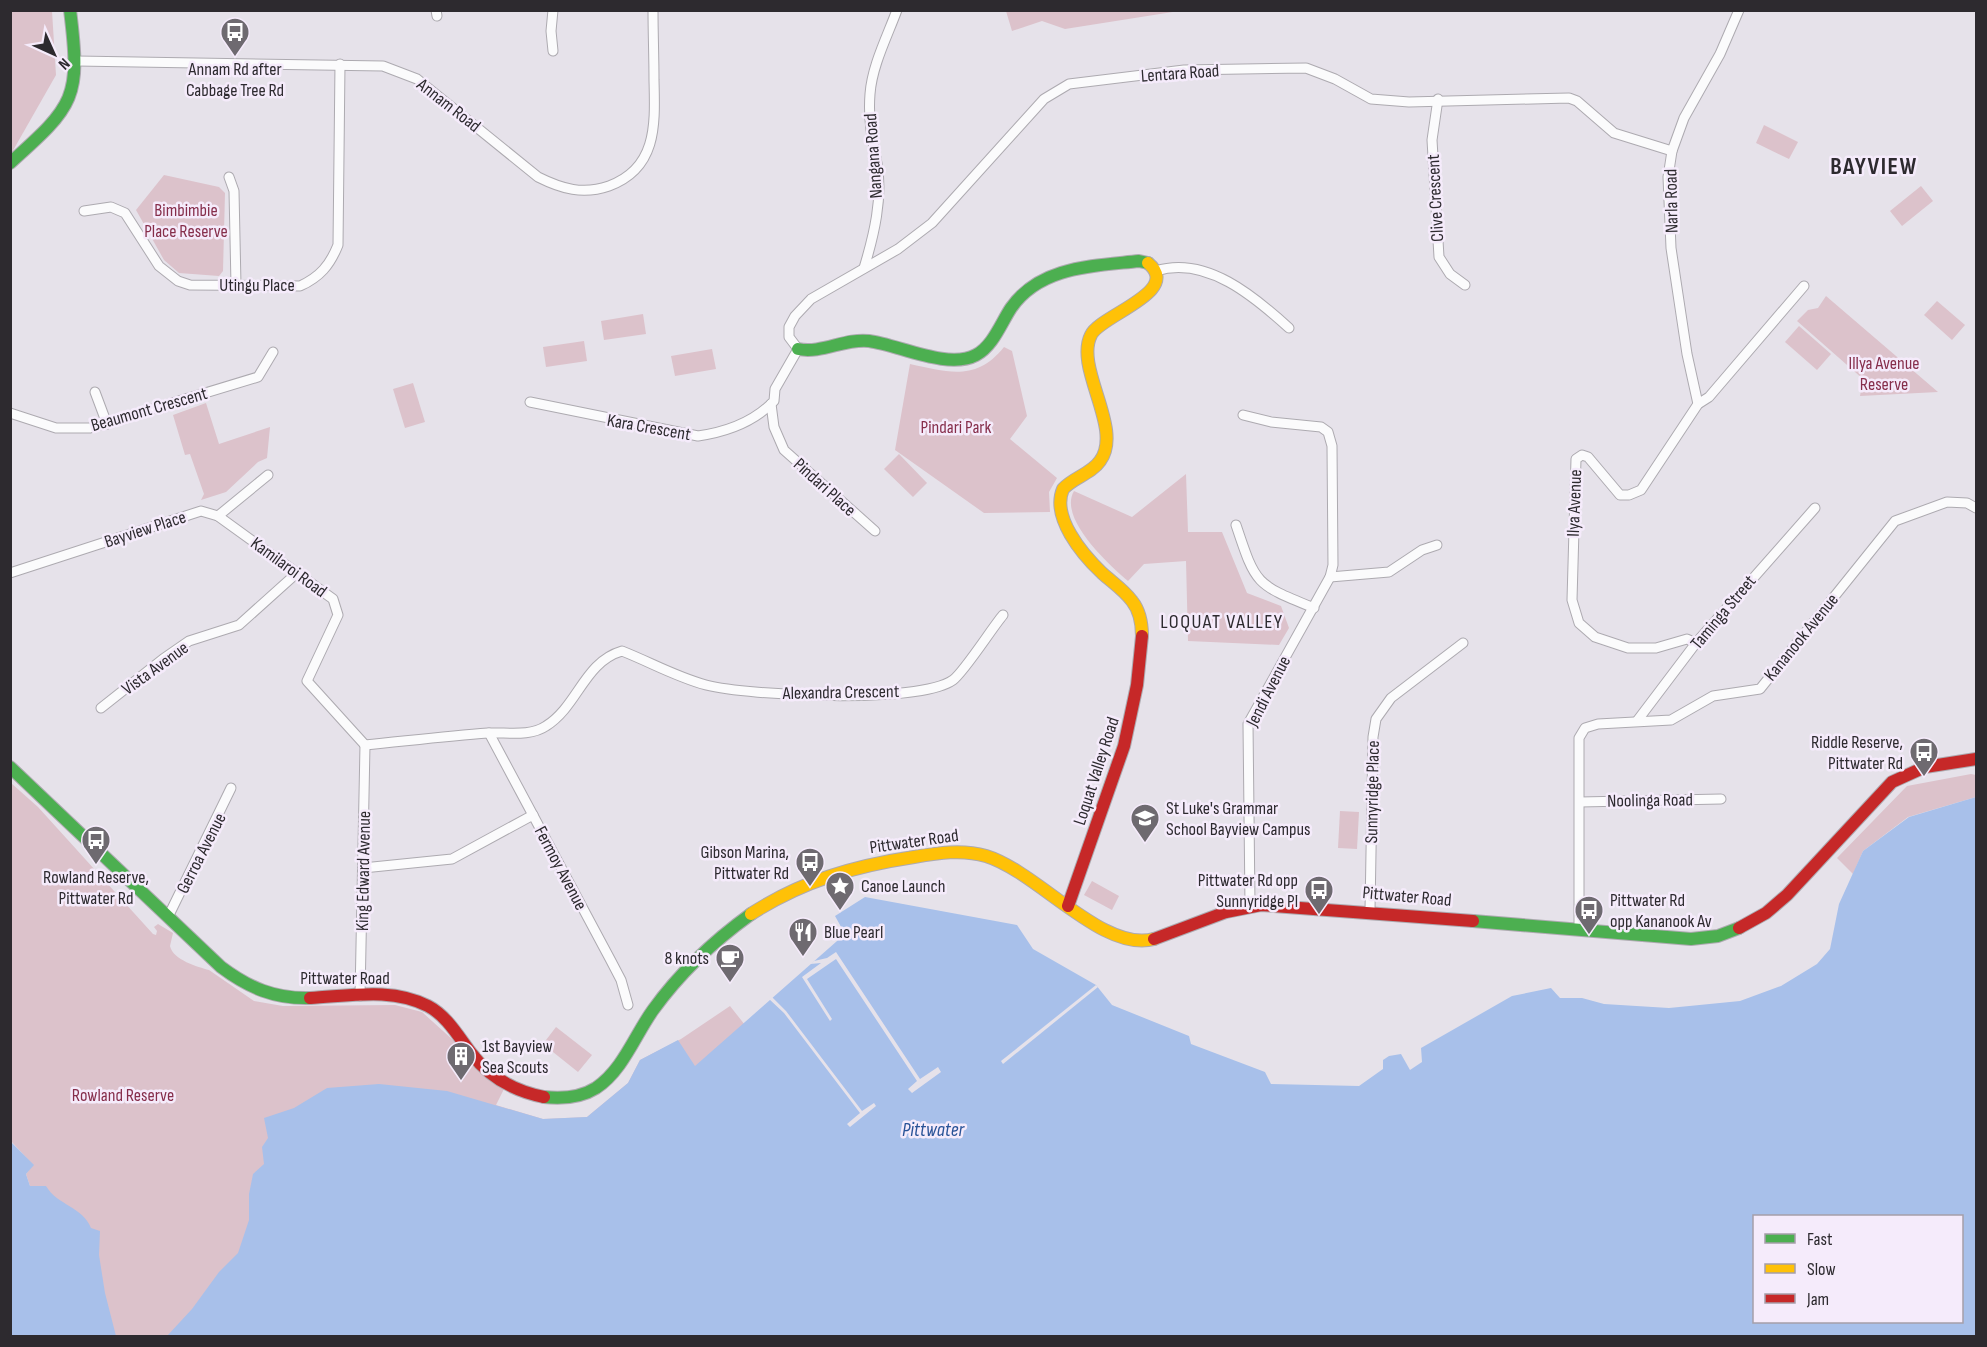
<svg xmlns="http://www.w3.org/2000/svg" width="1987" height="1347" font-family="'Sofia Sans Condensed',sans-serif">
<rect width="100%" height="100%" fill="#e6e2ea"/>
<!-- green -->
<g fill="#dcc2cb">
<polygon points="11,10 52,11 56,75 11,154"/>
<polygon points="1006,11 1008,10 1179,11 1065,29 1042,21 1012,31"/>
<polygon points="1764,125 1798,142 1789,159 1756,143"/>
<polygon points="164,175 219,187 225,193 223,271 219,276 179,273 164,260 136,210"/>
<polygon points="1921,186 1933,201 1902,226 1890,211"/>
<polygon points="1826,296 1938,392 1860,396 1863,379 1797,321 1808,310 1818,308"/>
<polygon points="1937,301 1965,325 1952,340 1924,315"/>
<polygon points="643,314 646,334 604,340 601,321"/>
<polygon points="1799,326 1831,354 1817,370 1785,342"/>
<polygon points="584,341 587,361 546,367 543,347"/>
<path d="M1004,347L1012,351L1027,416L1010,439L1057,478L1049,492L1050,512L984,513L895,450L910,364C948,372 976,382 1004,347Z"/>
<polygon points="712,349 716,369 675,376 671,356"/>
<polygon points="413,383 425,422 405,428 393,389"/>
<polygon points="206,403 219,444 270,427 267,458 258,462 226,492 201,500 204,494 190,454 185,455 173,415"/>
<polygon points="899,454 927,483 913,497 884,469"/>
<path d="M1186,474L1188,532H1222L1247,593L1281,606L1289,628L1279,645L1188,641L1186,561L1144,564L1128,581C1108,564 1058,518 1074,491L1132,517Z"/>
<polygon points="1971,774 1976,775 1976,797 1908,817 1863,851 1853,874 1837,858 1907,786"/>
<path d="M11,783L38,807L153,934L156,935L157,931L154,927L158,924L173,933L170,946C173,960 198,967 209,970L254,1001L283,1006L395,1005L422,1012L453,1040L470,1064L504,1089L496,1105L543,1119L587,1117L628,1083L640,1060L681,1039L730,1006L745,1025L712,1053L715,1064L213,1336H26L30,1186L26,1174L33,1165L11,1141Z"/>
<polygon points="1340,811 1359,812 1357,849 1338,848"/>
<polygon points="1092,881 1119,896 1112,910 1084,895"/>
<polygon points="556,1027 592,1055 578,1072 543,1044"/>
</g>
<!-- water -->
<g fill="#a8c0ea" fill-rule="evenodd">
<path d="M1976,797V1336H167L192,1309L219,1272L238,1253L249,1220V1194L253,1174L264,1164L262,1147L268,1138L264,1118L294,1108L327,1088L379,1084L447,1091L543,1119L587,1117L628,1083L640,1060L678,1040L695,1066L845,934L835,916L865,897L1017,925L1033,949L1096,985L1112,1005L1189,1036L1191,1044L1265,1072L1271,1084L1359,1086L1383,1069V1060L1389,1056L1401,1054L1410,1070L1422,1062L1421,1048L1512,996L1551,988L1560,998H1582L1604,1004L1669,1008L1740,1001L1781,986L1817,964L1830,949L1839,904L1863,851L1909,817ZM1754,1216H1962V1322H1754Z"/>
<path d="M10,1141L34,1165L26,1174L30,1186H46C57,1205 83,1207 91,1228L100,1231L99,1255L105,1293L116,1336H11Z"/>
</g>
<!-- pier -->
<g fill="#e6e2ea">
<polygon points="836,952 920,1079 938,1067 941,1072 912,1093 908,1089 917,1081 836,959 807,979 832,1019 830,1021 802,977 821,963 810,964 814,961 827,958"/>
<polygon points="1096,985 1098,987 1003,1064 1001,1061"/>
<polygon points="772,997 786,1011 862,1111 874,1103 876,1106 850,1127 847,1124 860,1113 784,1013 769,999"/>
</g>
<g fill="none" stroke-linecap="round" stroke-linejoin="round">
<!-- street casing -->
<g stroke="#adaab0" stroke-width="11">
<g id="street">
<polyline points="436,10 437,16"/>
<polyline points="553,10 551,31 553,51"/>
<path d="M77,61L383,66L417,79L538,177C562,189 583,195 609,186C658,168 655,123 654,80C654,57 653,34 653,10"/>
<polyline points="1438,99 1432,140 1439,257 1450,274 1465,285"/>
<polyline points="229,177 234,191 236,285"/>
<path d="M84,211L111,207L125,213L159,266L178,281L190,285L300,286C320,277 330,265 338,245L340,64"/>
<path d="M864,268C874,235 883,198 877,163C872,139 868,119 870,94C872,66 887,37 897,10"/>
<path d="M1156,271C1206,255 1255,297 1289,328"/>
<polyline points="95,392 107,424"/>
<path d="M530,402L698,436C726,432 754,422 774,401L775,389L798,349L789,337V327L795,316L811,299L898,249L932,223L1044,99L1069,84L1184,70L1306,68L1335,79L1371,99L1409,102L1569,98L1577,101L1614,133L1672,151"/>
<polyline points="771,404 774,427 784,450 875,531"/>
<polyline points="1698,404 1687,354 1671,248 1668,177 1672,151 1684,118 1720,54 1739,10"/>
<polyline points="10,413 56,428 90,428 258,377 273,352"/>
<polyline points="1243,415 1271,422 1321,427 1328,432 1332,446 1333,565 1330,577 1248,724 1250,905"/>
<polyline points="218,516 333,599 338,615 307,681 365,745"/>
<path d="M1236,525C1256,585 1255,584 1314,608"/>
<polyline points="10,573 201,511 218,516 268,475"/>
<polyline points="1330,577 1389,572 1422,550 1437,545"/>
<polyline points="1696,643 1687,639 1656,648 1628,648 1595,637 1579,623 1572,600 1576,459 1582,455 1588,457 1620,495 1629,495 1641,490 1698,404 1709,397 1804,286"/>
<polyline points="101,708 163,659 189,641 239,625 298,572"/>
<polyline points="1637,721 1696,643 1815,508"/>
<polyline points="489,733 610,959 621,980 628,1005"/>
<path d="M365,745C406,741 447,736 488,733C506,732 530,737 546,726C578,706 584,662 622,651C650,662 676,677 706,685C749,696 919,704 953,680C964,672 992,628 1003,615"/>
<polyline points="1580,802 1721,799"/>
<polyline points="363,868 452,859 533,815"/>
<polyline points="1370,910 1373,737 1376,719 1391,698 1463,643"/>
<polyline points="168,917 231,788"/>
<polyline points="1579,929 1579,738 1585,728 1598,724 1671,720 1713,696 1760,689 1895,521 1947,502 1967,503 1976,508"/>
<polyline points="360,996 365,745"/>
</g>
</g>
<!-- fast casing -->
<g stroke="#adaab0" stroke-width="14">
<g id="fast">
<path d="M10,163C75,105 81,98 70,10"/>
<path d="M798,349C822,354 845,338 869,341C899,345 948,370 976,355C993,346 1001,323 1011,308C1040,266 1094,266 1139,261L1148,263"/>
<path d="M10,767L221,967C249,988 275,999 310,998"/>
<polyline points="1473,921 1691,939 1718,936 1739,928"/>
<path d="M544,1097C562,1099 580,1098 596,1088C623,1070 635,1035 653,1010C679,974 715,940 751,914"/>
</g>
</g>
<!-- slow casing -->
<g stroke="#adaab0" stroke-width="14">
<g id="slow">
<path d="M1142,636C1142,623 1140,611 1132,601C1124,590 1112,582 1102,573C1082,554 1051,517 1063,489C1074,477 1091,474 1100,461C1124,429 1074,368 1091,335C1100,315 1183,292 1148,263"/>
<path d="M751,914C802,881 854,866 914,857C938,853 962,849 986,856C1038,872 1103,953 1154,939"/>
</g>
</g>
<!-- jam casing -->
<g stroke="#adaab0" stroke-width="14">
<g id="jam">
<polyline points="1068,906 1124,746 1137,685 1142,636"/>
<polyline points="1739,928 1766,913 1787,895 1892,782 1925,767 1976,759"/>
<polyline points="1154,939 1226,912 1261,905 1473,921"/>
<path d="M310,998C349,996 392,987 428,1006C447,1016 458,1036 471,1053C489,1077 514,1091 544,1097"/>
</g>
</g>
<!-- street -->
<use href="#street" stroke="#fbfbfc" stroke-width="9"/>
<!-- fast -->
<use href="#fast" stroke="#4caf50" stroke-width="12"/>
<!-- slow -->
<use href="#slow" stroke="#ffc107" stroke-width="12"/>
<!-- jam -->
<use href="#jam" stroke="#c62828" stroke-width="12"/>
</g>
<!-- icons -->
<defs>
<g id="bus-pin" transform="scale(1.5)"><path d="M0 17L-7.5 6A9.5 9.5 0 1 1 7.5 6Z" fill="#6e6a70" stroke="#f5ebfb"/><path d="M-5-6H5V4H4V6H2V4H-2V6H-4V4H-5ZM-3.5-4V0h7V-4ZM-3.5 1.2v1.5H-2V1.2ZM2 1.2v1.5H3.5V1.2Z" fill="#fff"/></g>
<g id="school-pin" transform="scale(1.5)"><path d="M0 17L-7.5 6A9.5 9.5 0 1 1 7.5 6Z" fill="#6e6a70" stroke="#f5ebfb"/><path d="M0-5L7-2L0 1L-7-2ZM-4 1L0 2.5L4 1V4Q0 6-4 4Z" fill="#fff"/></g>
<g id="sight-pin" transform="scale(1.5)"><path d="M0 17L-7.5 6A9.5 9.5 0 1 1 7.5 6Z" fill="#6e6a70" stroke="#f5ebfb"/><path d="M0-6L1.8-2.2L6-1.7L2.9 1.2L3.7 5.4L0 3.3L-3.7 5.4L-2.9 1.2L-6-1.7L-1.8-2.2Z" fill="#fff"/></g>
<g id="restaurant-pin" transform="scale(1.5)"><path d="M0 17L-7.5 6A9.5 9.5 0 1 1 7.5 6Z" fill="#6e6a70" stroke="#f5ebfb"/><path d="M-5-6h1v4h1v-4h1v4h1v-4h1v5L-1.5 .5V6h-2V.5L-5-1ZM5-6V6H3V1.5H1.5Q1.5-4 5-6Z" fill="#fff"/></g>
<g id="cafe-pin" transform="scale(1.5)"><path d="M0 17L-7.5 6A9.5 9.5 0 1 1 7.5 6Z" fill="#6e6a70" stroke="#f5ebfb"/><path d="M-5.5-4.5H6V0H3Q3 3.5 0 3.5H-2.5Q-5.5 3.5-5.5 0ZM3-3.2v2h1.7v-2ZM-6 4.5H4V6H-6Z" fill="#fff"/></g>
<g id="building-pin" transform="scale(1.5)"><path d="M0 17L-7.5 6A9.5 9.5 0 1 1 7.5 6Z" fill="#6e6a70" stroke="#f5ebfb"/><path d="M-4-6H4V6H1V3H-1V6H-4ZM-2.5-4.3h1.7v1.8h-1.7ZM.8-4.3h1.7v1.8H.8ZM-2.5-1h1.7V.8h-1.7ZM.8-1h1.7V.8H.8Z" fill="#fff"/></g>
</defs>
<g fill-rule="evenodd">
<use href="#bus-pin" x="235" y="32"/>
<use href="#bus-pin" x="1924" y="752"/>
<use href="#school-pin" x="1145" y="818"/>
<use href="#bus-pin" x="96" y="840"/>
<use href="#bus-pin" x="810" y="862"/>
<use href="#sight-pin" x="840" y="886"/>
<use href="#bus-pin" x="1319" y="890"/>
<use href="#bus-pin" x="1589" y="910"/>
<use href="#restaurant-pin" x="803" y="932"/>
<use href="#cafe-pin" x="730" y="958"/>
<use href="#building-pin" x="461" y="1056"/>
</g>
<g text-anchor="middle" stroke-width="5" stroke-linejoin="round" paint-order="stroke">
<!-- poi labels -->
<g font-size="18" fill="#2d2a2f" stroke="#f5ebfb" text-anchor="start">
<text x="235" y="75" text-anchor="middle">Annam Rd after<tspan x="235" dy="21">Cabbage Tree Rd</tspan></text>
<text x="1903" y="748" text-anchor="end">Riddle Reserve,<tspan x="1903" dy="21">Pittwater Rd</tspan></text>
<text x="1166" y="814">St Luke's Grammar<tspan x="1166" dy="21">School Bayview Campus</tspan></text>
<text x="789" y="858" text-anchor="end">Gibson Marina,<tspan x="789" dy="21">Pittwater Rd</tspan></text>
<text x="96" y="883" text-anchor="middle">Rowland Reserve,<tspan x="96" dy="21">Pittwater Rd</tspan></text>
<text x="1298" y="886" text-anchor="end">Pittwater Rd opp<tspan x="1298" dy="21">Sunnyridge Pl</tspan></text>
<text x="861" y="892">Canoe Launch</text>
<text x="1610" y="906">Pittwater Rd<tspan x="1610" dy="21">opp Kananook Av</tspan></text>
<text x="824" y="938">Blue Pearl</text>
<text x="709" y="964" text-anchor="end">8 knots</text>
<text x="482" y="1052">1st Bayview<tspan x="482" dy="21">Sea Scouts</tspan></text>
</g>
<!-- street labels -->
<g font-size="18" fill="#2d2a2f" stroke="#f5ebfb">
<text transform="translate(1180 73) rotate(-4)" y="6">Lentara Road</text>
<text transform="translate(449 105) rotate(38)" y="6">Annam Road</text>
<text transform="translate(873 156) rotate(-94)" y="6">Nangana Road</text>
<text transform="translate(1435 198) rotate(-93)" y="6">Clive Crescent</text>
<text transform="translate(1671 201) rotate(-91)" y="6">Narla Road</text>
<text x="257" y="291">Utingu Place</text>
<text transform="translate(149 409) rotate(-16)" y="6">Beaumont Crescent</text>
<text transform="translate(649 427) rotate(10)" y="6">Kara Crescent</text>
<text transform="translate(825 487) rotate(42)" y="6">Pindari Place</text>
<text transform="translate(1574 503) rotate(-88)" y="6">Ilya Avenue</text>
<text transform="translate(145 529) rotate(-18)" y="6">Bayview Place</text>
<text transform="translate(289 567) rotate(36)" y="6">Kamilaroi Road</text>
<text transform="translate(1723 612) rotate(-50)" y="6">Taminga Street</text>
<text transform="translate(1801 637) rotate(-51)" y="6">Kananook Avenue</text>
<text transform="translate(155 668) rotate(-36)" y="6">Vista Avenue</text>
<text transform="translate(1268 691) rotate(-63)" y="6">Jendi Avenue</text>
<text transform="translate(841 692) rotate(-1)" y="6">Alexandra Crescent</text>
<text transform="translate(1096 771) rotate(-72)" y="6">Loquat Valley Road</text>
<text transform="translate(1372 792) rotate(-89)" y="6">Sunnyridge Place</text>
<text transform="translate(1650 800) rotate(-1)" y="6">Noolinga Road</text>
<text transform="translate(914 841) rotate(-8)" y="6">Pittwater Road</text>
<text transform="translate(201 853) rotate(-63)" y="6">Gerroa Avenue</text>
<text transform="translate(561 868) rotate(62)" y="6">Fermoy Avenue</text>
<text transform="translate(363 871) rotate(-89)" y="6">King Edward Avenue</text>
<text transform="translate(1407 896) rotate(5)" y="6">Pittwater Road</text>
<text x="345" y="984">Pittwater Road</text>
</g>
<!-- park labels -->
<g font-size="18" fill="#862e4b" stroke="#f5ebfb">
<text x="186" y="216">Bimbimbie<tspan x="186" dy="21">Place Reserve</tspan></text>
<text x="1884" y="369">Illya Avenue<tspan x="1884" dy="21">Reserve</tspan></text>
<text x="956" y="433">Pindari Park</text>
<text x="123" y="1101">Rowland Reserve</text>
</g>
<!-- neighbourhood labels -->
<g font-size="20" letter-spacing="1.5" fill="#2d2a2f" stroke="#f5ebfb">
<text x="1222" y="628">LOQUAT VALLEY</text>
</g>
<!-- water labels -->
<g font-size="20" font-style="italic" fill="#295397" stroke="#f5ebfb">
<text x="933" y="1136">Pittwater</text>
</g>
<!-- district labels -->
<g font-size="24" font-weight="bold" letter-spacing="1.5" fill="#2d2a2f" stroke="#f5ebfb">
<text x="1874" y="174">BAYVIEW</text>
</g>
</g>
<!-- border -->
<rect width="1987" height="1347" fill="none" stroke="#2d2a2f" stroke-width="24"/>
<!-- legend -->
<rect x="1753" y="1215" width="210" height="108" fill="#f5ebfb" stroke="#a59ea9" stroke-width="1.5"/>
<rect x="1765" y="1234" width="30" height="9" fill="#4caf50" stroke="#a59ea9" stroke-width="1.5"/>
<text x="1807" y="1245" font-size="18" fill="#2d2a2f">Fast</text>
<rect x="1765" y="1264" width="30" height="9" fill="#ffc107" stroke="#a59ea9" stroke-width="1.5"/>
<text x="1807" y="1275" font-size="18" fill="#2d2a2f">Slow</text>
<rect x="1765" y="1294" width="30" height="9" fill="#c62828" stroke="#a59ea9" stroke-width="1.5"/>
<text x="1807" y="1305" font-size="18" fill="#2d2a2f">Jam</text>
<!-- north arrow -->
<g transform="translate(54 54) rotate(135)" stroke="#f5ebfb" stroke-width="4.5" paint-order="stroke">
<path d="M0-4.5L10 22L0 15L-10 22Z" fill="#2d2a2f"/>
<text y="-9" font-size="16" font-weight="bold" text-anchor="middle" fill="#2d2a2f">N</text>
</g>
</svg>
